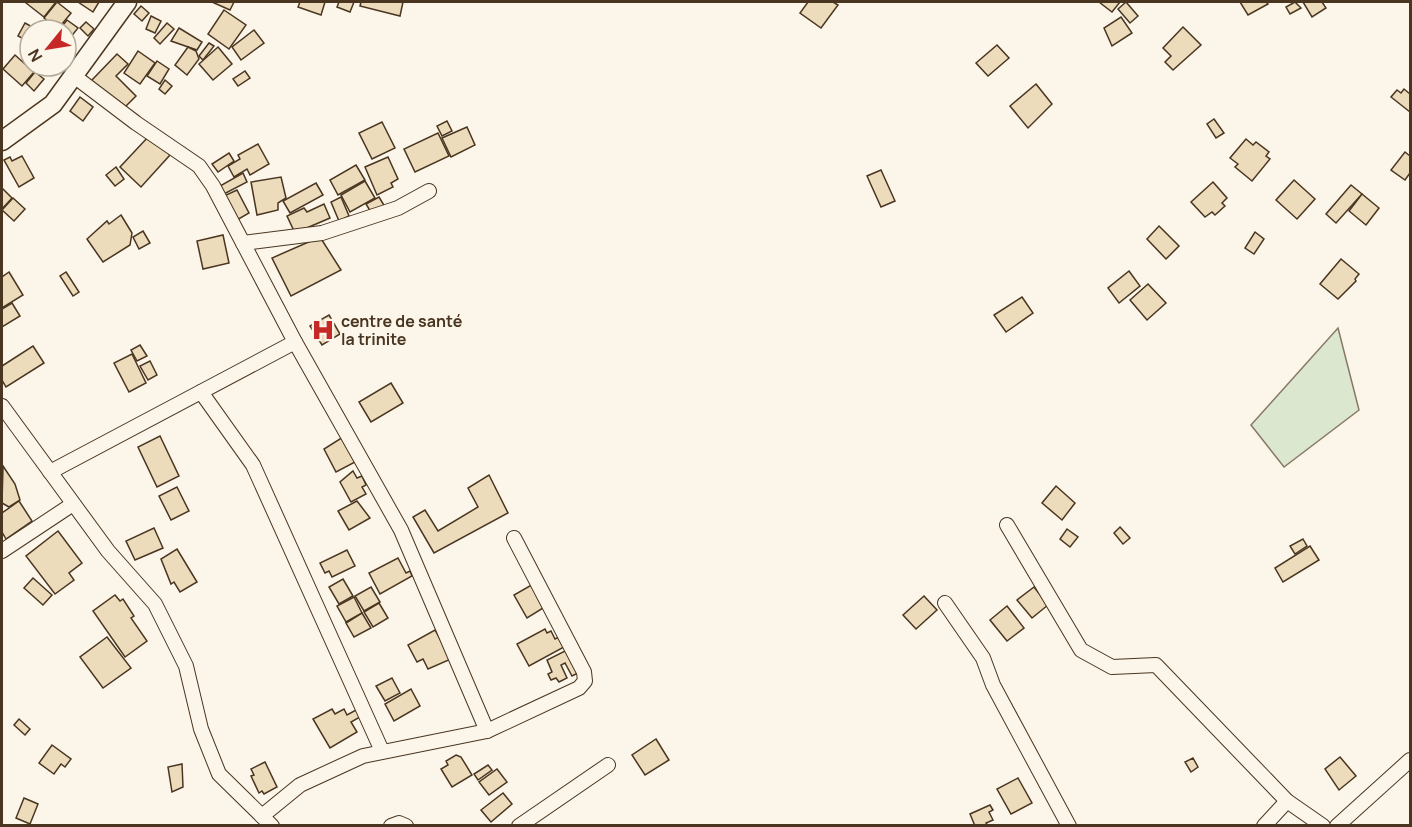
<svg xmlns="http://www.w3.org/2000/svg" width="1412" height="827" font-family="Manrope,sans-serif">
<rect width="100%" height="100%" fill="#fbf6e9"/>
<!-- green -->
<polygon fill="#dce7d0" stroke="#887966" stroke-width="1.5" points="1338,328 1359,410 1284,467 1251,425"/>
<!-- building -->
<g fill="#ecdcbc" stroke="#4a3520" stroke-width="1.5">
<polygon points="28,2 56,2 44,17 26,3"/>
<polygon points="57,2 71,13 58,29 44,18"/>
<polygon points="78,2 99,2 93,12"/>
<polygon points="212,2 234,2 230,10"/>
<polygon points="300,2 325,2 321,15 298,7"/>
<polygon points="339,2 354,2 350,12 337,7"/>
<polygon points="361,2 403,2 400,16 360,6"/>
<polygon points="808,2 833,2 838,5 821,28 800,13"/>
<polygon points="1099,2 1120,2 1112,12"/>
<polygon points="1126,2 1138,16 1130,23 1118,9"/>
<polygon points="1240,2 1266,2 1268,4 1248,15"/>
<polygon points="1295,2 1301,8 1290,14 1286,7"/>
<polygon points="1303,2 1322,2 1326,8 1312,17"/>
<polygon points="141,6 149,13 142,21 134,14"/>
<polygon points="224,10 246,25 229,49 208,34"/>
<polygon points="151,16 161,21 155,33 146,29"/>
<polygon points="1121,17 1132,33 1112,46 1104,28"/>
<polygon points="67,20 78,28 70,38 66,35 66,30 59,30"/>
<polygon points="86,22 94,29 88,36 80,28"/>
<polygon points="25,23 36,29 30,30 30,36 27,35 24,39 18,36"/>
<polygon points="167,23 174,29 160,44 154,38"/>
<polygon points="1183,27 1201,45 1173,70 1165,62 1171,56 1163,48"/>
<polygon points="179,28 202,42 197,50 171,41"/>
<polygon points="254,30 264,43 241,60 232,47"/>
<polygon points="209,43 214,46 203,60 199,56"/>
<polygon points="997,45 1009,58 988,76 976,63"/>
<polygon points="188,47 196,51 199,59 187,75 175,65"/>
<polygon points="218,47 232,64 213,80 199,64"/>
<polygon points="138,51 155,63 140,84 124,73"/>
<polygon points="117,54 128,64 116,76 136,96 121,111 91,81"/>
<polygon points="15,55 34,72 22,86 3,69"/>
<polygon points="157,61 169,69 160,84 147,76"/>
<polygon points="245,71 250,78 238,86 233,79"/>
<polygon points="35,72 44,79 34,91 26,83"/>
<polygon points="165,80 172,86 165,94 159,89"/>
<polygon points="1036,84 1052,104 1028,128 1010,106"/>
<polygon points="1404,89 1410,94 1410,112 1391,97 1397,90 1401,93"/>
<polygon points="80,97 93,107 83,121 70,111"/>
<polygon points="1214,119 1224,133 1216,138 1207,124"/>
<polygon points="447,121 452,131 442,136 437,126"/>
<polygon points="382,122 395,148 372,159 359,133"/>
<polygon points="467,127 475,145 451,157 442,138"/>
<polygon points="438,133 449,156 415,172 404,149"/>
<polygon points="149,136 170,155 141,187 120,167"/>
<polygon points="1246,139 1253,145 1256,142 1269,152 1266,156 1270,159 1252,181 1235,167 1238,164 1230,158"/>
<polygon points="258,144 269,164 250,175 247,169 234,177 228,166 240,159 238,155"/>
<polygon points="1405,152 1410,156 1410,173 1405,180 1391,170"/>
<polygon points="229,153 234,161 218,172 212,164"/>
<polygon points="22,156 34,178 19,187 4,160 10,157 12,161"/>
<polygon points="388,157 398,179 391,183 393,187 377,195 365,167"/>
<polygon points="356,165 365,180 338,195 330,180"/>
<polygon points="116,167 124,179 115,186 106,175"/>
<polygon points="881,170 895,201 881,207 867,176"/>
<polygon points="243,173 247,182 224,194 220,186"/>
<polygon points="281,177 286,198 278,203 278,210 257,215 251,182"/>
<polygon points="1294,180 1315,199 1297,219 1276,200"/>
<polygon points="365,181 375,198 350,212 341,195"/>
<polygon points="1213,182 1227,198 1222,203 1225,206 1215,215 1212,212 1205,217 1191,202"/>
<polygon points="316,183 323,195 290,213 283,201"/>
<polygon points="1351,185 1362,194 1336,223 1326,214"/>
<polygon points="2,188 12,198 2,209"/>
<polygon points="237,190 249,213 237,220 224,196"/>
<polygon points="1362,194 1379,208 1366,225 1349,211"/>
<polygon points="341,197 349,216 339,221 331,202"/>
<polygon points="379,197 385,207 372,214 366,204"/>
<polygon points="13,198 25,209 14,221 2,210"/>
<polygon points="324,204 330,218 295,233 287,216 304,208 307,212"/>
<polygon points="121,215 132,233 130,245 103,262 87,239 107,221 109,224"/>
<polygon points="1159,226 1179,246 1166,259 1147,239"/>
<polygon points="143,231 150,243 139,249 133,237"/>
<polygon points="1255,232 1264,239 1254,254 1245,248"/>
<polygon points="223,235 229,263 203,269 197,241"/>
<polygon points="320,237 341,270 291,296 272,258"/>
<polygon points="1341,259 1359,274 1355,279 1356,281 1338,299 1320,284"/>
<polygon points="1129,271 1140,286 1119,303 1108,288"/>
<polygon points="9,272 23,295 2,308 2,277"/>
<polygon points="66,272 79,292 73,296 60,276"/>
<polygon points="1148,284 1166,303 1147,320 1130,300"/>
<polygon points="1022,297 1033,313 1006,332 994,315"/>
<polygon points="12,303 20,316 2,327 2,309"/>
<polygon points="329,315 340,334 322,345 310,326"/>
<polygon points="140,345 147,356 137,361 131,350"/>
<polygon points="33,346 44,363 6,387 2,380 2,366"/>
<polygon points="132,354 146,383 129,392 114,363"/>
<polygon points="150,361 157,375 148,380 140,366"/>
<polygon points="391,383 403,403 371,422 359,402"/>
<polygon points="160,436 179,476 157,487 138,447"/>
<polygon points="343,437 357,461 336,472 324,449"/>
<polygon points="3,466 15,484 20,500 9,507 2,503"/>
<polygon points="353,471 357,478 362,476 366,485 362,487 366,494 351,502 340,482"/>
<polygon points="489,475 508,513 434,553 413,517 425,510 438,531 478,507 468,488"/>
<polygon points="1056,486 1075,503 1062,520 1042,503"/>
<polygon points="177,487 189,511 171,520 159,496"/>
<polygon points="19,501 32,521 6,539 2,532 2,513"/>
<polygon points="357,501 370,518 349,530 338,511"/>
<polygon points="1120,527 1130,538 1123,544 1114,533"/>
<polygon points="154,528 163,548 135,560 126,541"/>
<polygon points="1067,529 1078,537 1070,547 1060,539"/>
<polygon points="58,531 82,563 69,573 74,580 55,594 26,556"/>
<polygon points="1303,539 1307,546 1295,554 1290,546"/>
<polygon points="1310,546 1319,560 1283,582 1275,568"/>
<polygon points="177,549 197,582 180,592 174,582 171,584 161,559"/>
<polygon points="347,550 355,566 332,577 329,571 325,573 320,563"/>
<polygon points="398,558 406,573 410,571 412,576 380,594 369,573"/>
<polygon points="33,578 52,595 43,605 24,588"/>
<polygon points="343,579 353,596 339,604 329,587"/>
<polygon points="535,583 548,605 527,618 514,595"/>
<polygon points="371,587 380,602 364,611 355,596"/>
<polygon points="1034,587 1048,605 1032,618 1017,600"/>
<polygon points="115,595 120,601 123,599 134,616 131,618 147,641 125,657 93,611"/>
<polygon points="924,596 937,610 916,629 903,615"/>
<polygon points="354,597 362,613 346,622 337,606"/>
<polygon points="379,603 388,618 373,627 364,612"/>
<polygon points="1007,606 1024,628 1007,641 990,620"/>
<polygon points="362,613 371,628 354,637 346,623"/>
<polygon points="545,629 547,633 551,631 555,639 559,637 564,647 529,666 517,644"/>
<polygon points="435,630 451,659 428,669 423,659 417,662 408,645"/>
<polygon points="107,637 131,668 103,688 80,657"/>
<polygon points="569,649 580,672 572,676 565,663 561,665 567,678 559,682 556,678 551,680 548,674 552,672 547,660"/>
<polygon points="392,678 400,693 385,701 376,686"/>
<polygon points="411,689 420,706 394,721 385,704"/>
<polygon points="332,709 335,714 344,709 347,715 356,710 360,717 351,722 357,732 330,748 313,719"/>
<polygon points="19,719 30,729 25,735 14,725"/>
<polygon points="656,739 669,760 645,775 632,755"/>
<polygon points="52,745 71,759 65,767 61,764 54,774 39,763"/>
<polygon points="456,755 461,757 472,775 452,787 441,769 448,765 446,761"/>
<polygon points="1340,757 1356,776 1339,790 1325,769"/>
<polygon points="1193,758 1198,767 1191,772 1185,762"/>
<polygon points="265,762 277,787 264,794 262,791 259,793 251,776 254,775 251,769"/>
<polygon points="182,764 183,787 172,792 168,767"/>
<polygon points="488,765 492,770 478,780 474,774"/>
<polygon points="497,769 507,782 489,795 479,782"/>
<polygon points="1018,778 1032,803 1011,814 997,789"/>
<polygon points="503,793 512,804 491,822 481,810"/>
<polygon points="24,798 38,804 30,824 16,818"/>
<polygon points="990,805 993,810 989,812 993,820 986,823 988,826 975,826 970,814"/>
</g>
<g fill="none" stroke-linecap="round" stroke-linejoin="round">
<!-- minor casing -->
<g stroke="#4a3520" stroke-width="16">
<g id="minor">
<polyline points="74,76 136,123 199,166 213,186 295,342 401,530 487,731"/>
<polyline points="243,243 322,233 398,208 429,191"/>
<polyline points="201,392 253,465 382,751"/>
<polyline points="2,406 108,551 155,604 186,666 201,729 219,774 272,826"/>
<polyline points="50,472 295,342"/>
<polyline points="1007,525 1081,650 1112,667 1156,665 1287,801 1323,826"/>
<polyline points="2,551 73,504"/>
<polyline points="945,603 983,658 993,685 1069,826"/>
<polyline points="262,816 300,785 363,756 487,731 579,688 585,681 584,672 514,538"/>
<polyline points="391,826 399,823 406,826"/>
<polyline points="519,826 608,765"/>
<polyline points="1264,826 1287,801"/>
<polyline points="1337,826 1410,760"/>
</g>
</g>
<!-- major casing -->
<g stroke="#4a3520" stroke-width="21">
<polyline id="major" points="2,141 53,104 127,2"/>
</g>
<!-- minor -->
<use href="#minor" stroke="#fbf6e9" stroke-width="14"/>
<!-- major -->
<use href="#major" stroke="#fbf6e9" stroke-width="18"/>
</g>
<!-- icons -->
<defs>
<g id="hospital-bare" transform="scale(1.8)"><path d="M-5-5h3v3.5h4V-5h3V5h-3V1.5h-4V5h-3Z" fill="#c62828" stroke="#fbf6e9" stroke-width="2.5" paint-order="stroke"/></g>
</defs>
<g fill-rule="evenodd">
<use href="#hospital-bare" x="323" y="330"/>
</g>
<g text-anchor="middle" stroke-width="4.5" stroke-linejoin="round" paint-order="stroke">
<!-- poi labels -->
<g font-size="16" font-weight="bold" fill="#4a3520" stroke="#fbf6e9" text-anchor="start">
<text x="341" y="327">centre de santé<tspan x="341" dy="18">la trinite</tspan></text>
</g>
</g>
<!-- border -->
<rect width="1412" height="827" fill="none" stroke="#4a3520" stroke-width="6"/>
<!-- north arrow -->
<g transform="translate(48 48) rotate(240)"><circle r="28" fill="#fbf6e9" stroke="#b4a999" stroke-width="1.5"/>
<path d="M0-4.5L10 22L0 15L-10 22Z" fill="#c62828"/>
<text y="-9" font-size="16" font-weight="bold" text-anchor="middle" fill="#4a3520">N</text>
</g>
</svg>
